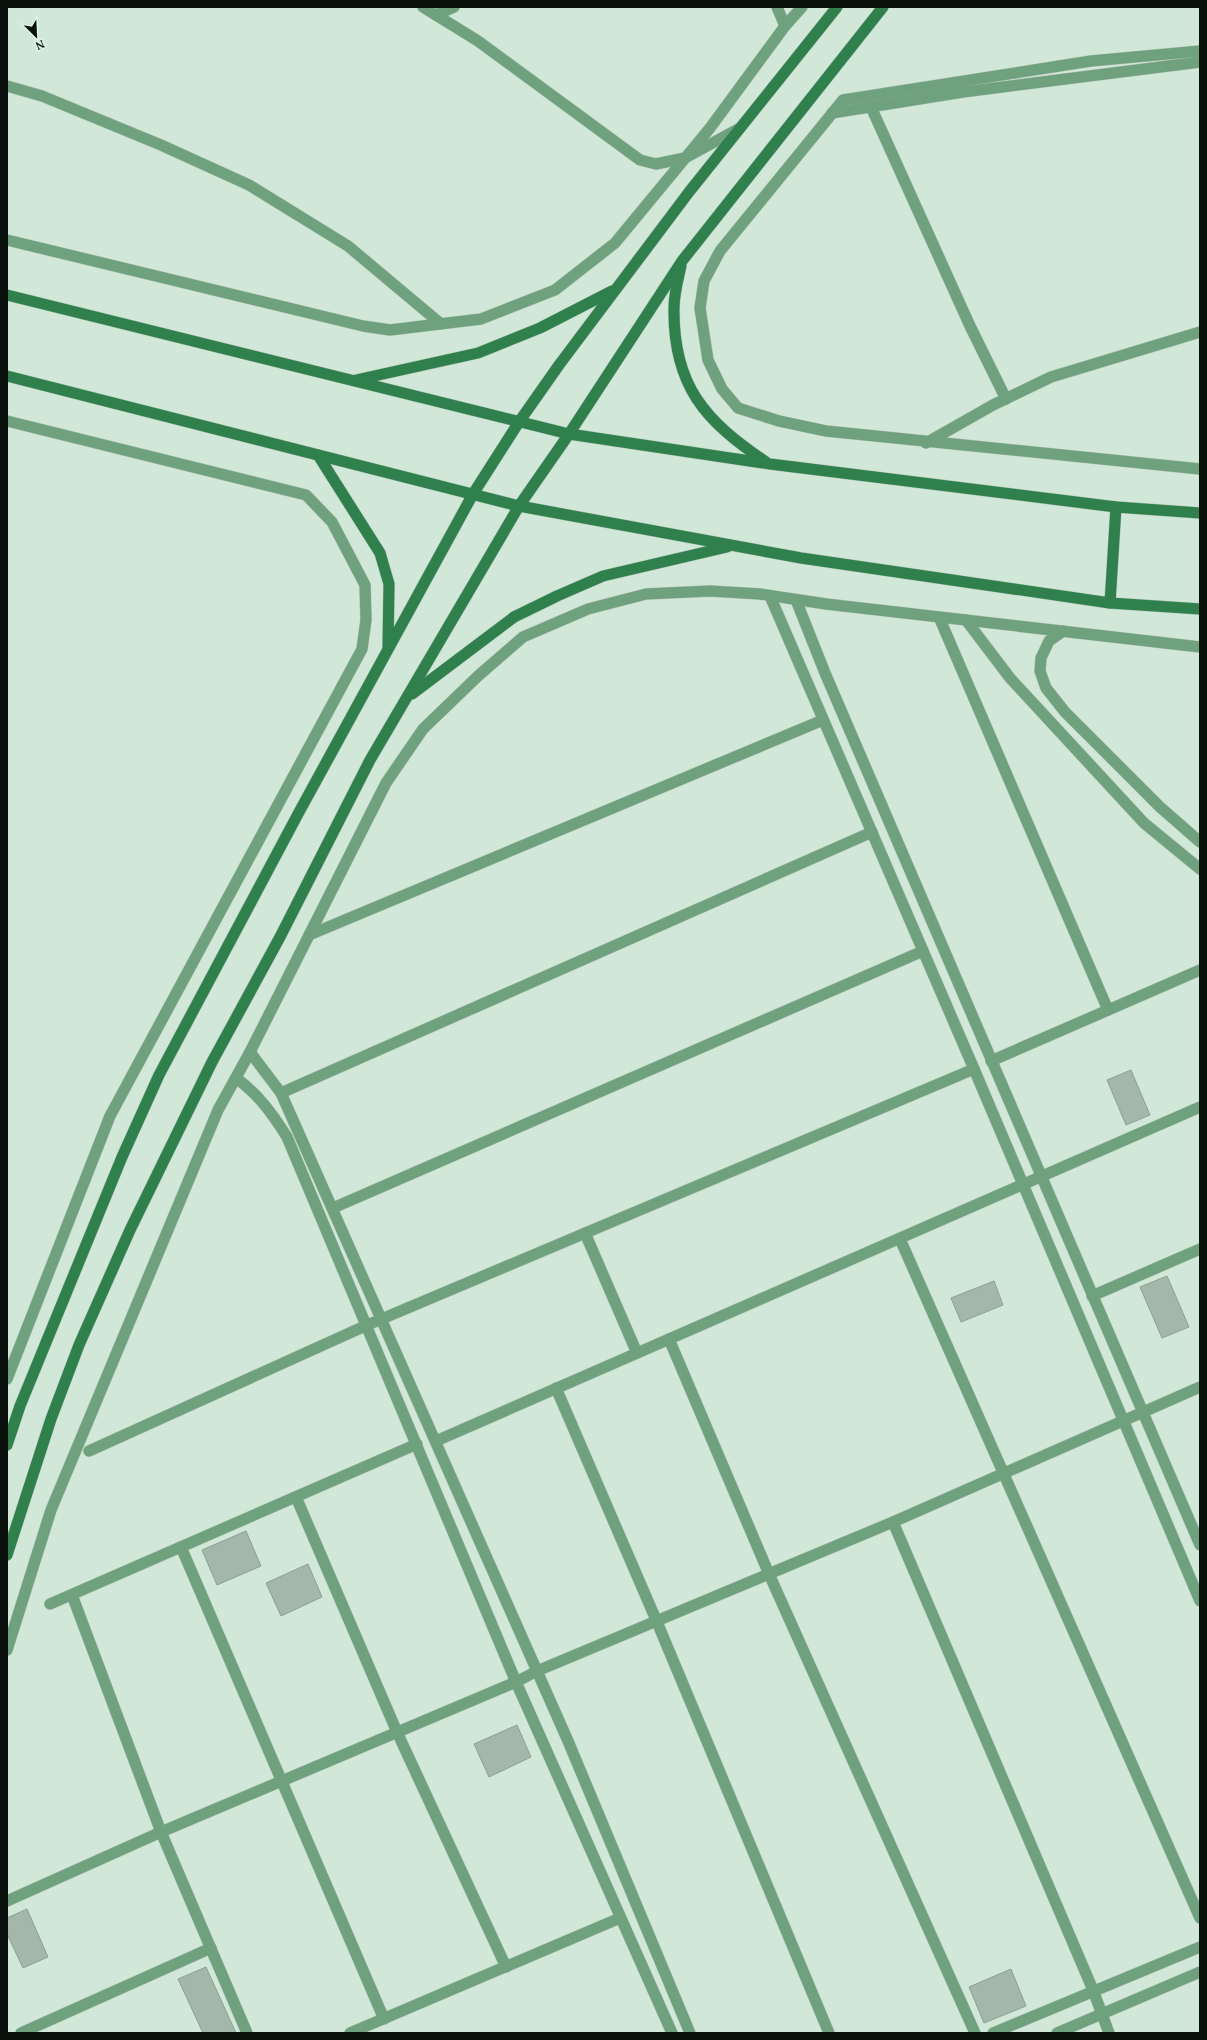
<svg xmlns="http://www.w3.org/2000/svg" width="1207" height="2040" font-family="'PT Serif',serif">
<rect width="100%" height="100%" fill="#d1e7d7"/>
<!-- building -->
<g fill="#a3b8a9" stroke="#8da192">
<polygon points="1131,1070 1150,1115 1126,1125 1107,1080"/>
<polygon points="1167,1276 1189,1327 1162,1338 1140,1287"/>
<polygon points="994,1281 1003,1305 961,1322 951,1298"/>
<polygon points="246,1531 261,1566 217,1585 202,1550"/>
<polygon points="308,1564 322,1597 281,1616 266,1583"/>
<polygon points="517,1725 531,1757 489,1777 474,1744"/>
<polygon points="27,1909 48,1957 23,1968 7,1934 7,1918"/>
<polygon points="206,1967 236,2033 203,2033 178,1979"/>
<polygon points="1011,1969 1026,2006 984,2023 969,1987"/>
</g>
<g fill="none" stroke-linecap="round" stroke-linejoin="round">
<!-- minor casing -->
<g stroke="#b1c5b7" stroke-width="12">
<g id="minor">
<polyline points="423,7 478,41 640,160 656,164 685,158 740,128"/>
<polyline points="777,7 785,26"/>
<polyline points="436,15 454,7"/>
<polyline points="1200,51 1091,61 843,100 720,251 704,281 700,308 708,360 722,389 738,408 779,421 826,431 1200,469"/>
<polyline points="7,86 42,96 161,145 249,185 348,246 441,324"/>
<polyline points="871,107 970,326 1006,399"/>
<polyline points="832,113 963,92 1200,62"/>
<polyline points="7,240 363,326 390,330 481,319 555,290 615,243 710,128 785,26 802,7"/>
<polyline points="7,421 306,495 332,522 365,585 366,620 362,649 110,1116 7,1379"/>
<polyline points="926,443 993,405 1051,377 1200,332"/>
<polyline points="770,596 974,1069 1200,1601"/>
<polyline points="796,600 825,673 1200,1545"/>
<polyline points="939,617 1108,1010"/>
<polyline points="966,620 1010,678 1144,823 1200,869"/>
<polyline points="1063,631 1049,641 1041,658 1040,671 1046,688 1065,712 1160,807 1200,842"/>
<polyline points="309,935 823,720"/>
<polyline points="250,1052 281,1093 568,1741 690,2033"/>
<polyline points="991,1061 1200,970"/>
<path d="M236,1078C258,1094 272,1113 287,1137L516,1682L672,2033"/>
<polyline points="281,1093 872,832"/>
<polyline points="333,1208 923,951"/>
<polyline points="585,1233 637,1353"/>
<polyline points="900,1239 1200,1918"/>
<polyline points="1092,1296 1200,1249"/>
<polyline points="669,1339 769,1574 975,2033"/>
<polyline points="556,1388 657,1622 829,2033"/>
<polyline points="436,1441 1200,1107"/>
<polyline points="89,1451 365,1326 974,1069"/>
<polyline points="296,1497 397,1732 506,1967"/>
<polyline points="893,1522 1093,1990 1109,2033"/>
<polyline points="181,1547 384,2019"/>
<polyline points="72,1595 161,1832 247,2033"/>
<polyline points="50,1604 417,1444"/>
<polyline points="7,1650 51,1510 218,1110 250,1052 386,783 423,729 478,676 523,637 588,609 646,594 710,591 760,594 826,604 1200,647"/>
<polyline points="7,1901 161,1832 516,1682 537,1671 893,1522 1200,1387"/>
<polyline points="21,2033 211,1948"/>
<polyline points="350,2033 620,1918"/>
<polyline points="993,2033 1200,1947"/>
<polyline points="1057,2033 1200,1972"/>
</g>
</g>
<!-- secondary casing -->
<g stroke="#b1c5b7" stroke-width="12">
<g id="secondary">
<path d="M681,266C678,279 674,294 674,308C673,386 705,421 766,462"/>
<polyline points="7,295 569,434 770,464 1116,507 1200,513"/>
<polyline points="7,376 519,506 801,558 1110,603 1200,609"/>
<polyline points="356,380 478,353 540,328 612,291"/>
<polyline points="318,455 380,553 389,584 388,647"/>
<polyline points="1110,603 1116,507"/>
<polyline points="412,694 514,617 557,596 603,576 727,547"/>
<polyline points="7,1445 20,1406 122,1157 159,1075 298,814 473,494 519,422 559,365 689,192 837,7"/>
<polyline points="7,1555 51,1419 79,1345 130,1230 212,1062 280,937 370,760 519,506 569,434 682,261 883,7"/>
</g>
</g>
<!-- minor -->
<use href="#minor" stroke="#70a17e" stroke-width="11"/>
<!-- secondary -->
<use href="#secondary" stroke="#30804e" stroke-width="11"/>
</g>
<!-- border -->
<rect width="1207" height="2040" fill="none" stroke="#0a110c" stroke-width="16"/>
<!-- north arrow -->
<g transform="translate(36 36) rotate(156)" stroke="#def5e4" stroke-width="3" paint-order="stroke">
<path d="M0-3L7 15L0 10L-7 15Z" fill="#0a110c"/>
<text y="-6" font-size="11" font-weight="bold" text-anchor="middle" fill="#0a110c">N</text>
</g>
</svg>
